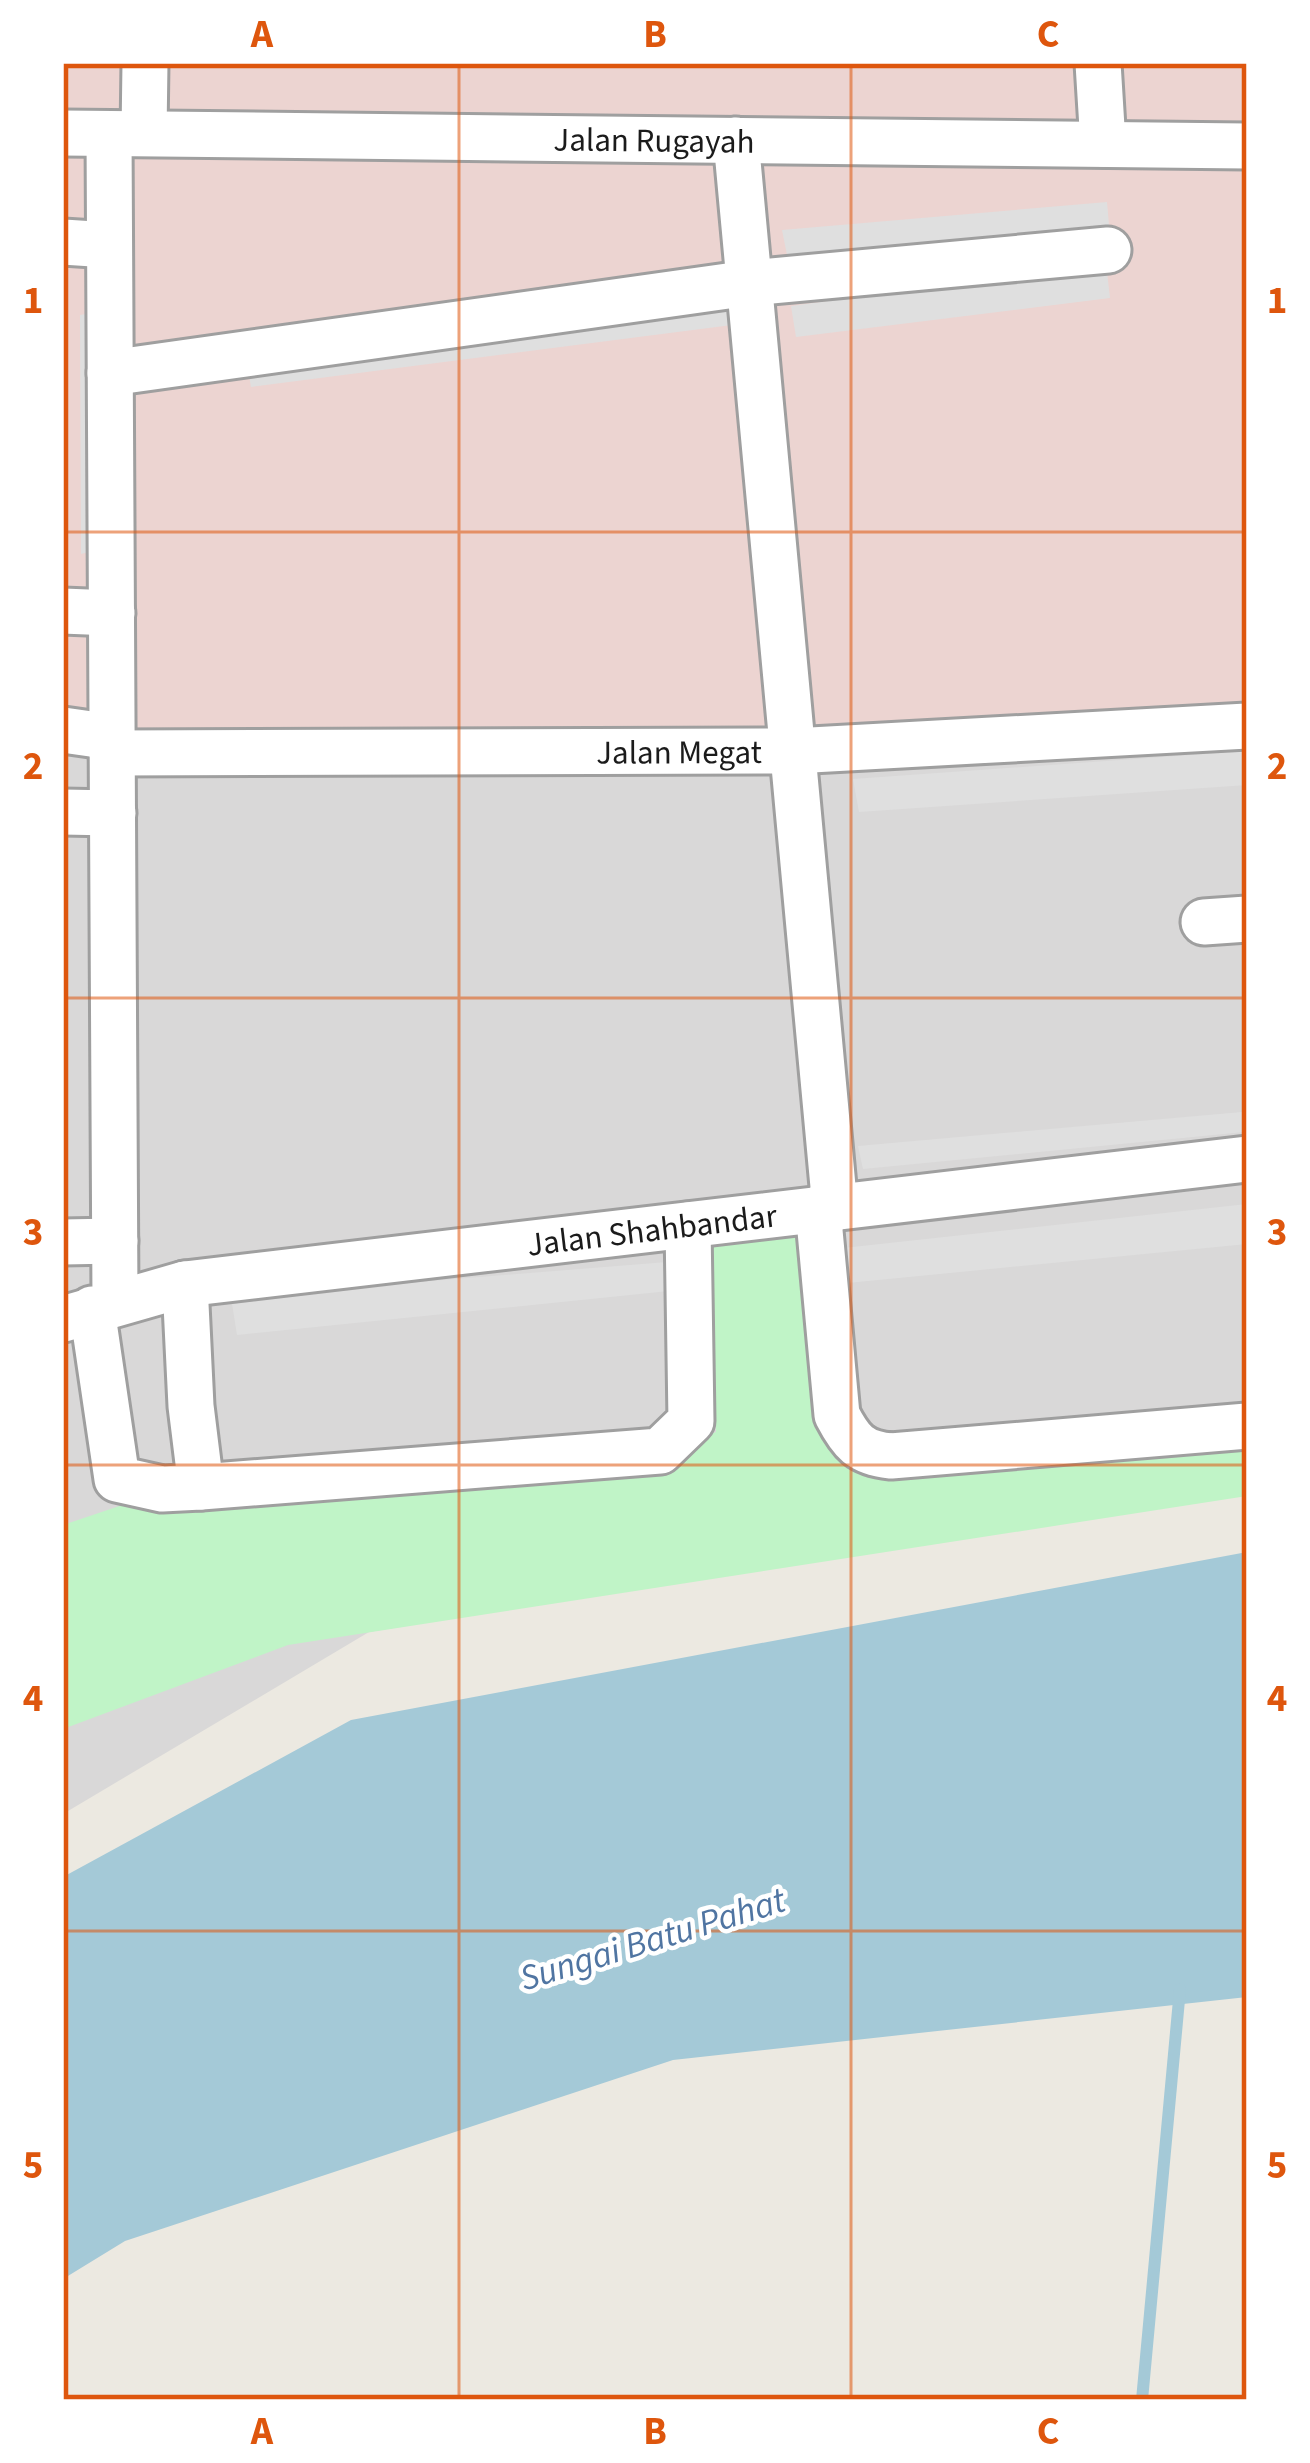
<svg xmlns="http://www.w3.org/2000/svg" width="1310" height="2463" font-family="'Source Sans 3',sans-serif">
<rect width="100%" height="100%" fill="#ece9e1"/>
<!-- residential -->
<polygon fill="#d9d8d8" points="63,63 1247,63 1247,1487 369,1632 63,1814"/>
<!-- commercial -->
<polygon fill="#ecd4d1" points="63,63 1247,63 1247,711 763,739 63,739"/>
<!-- park -->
<polygon fill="#c0f4c7" points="814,1231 825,1424 886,1478 1247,1441 1247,1496 288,1645 63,1729 63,1525 164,1491 648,1461 716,1432 704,1242"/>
<!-- parking -->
<g fill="#dfdfdf">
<polygon points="1107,202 1110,236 789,265 782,230"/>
<polygon points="1106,263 1110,298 796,337 791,306"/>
<polygon points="728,297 732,325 251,387 246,358"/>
<polygon points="104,311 106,548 81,554 80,315"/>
<polygon points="1247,751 1247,785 859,812 853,779"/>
<polygon points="1242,1112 1244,1132 863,1169 858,1146"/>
<polygon points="1247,1204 1247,1244 837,1284 834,1249"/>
<polygon points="667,1262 669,1291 237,1335 231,1297"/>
</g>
<!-- water -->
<polygon fill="#a4c9d7" points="1247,1552 1247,1997 673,2060 125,2241 63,2279 63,1877 351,1720"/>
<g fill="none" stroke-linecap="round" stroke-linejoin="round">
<!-- stream -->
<polyline stroke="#a4c9d7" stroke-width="12" points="1142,2400 1180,1989"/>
<!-- minor casing -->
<g stroke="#9f9f9f" stroke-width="51">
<g id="minor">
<polyline points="1098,63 1103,144"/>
<path id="s1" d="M63,133L1247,146"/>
<polyline points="144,133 145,63"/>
<polyline points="109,134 115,1302"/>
<polyline points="736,140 835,1208"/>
<polyline points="63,242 109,245"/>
<polyline points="110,373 749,283 1108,250"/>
<polyline points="63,611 112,613"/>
<polyline points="63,730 112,737"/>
<path id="s2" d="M112,753L793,751L1247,726"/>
<polyline points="63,812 113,813"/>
<polyline points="1204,922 1247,919"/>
<path d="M818,1209L837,1415C851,1442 860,1453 891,1456L1247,1426"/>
<polyline points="63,1242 115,1241"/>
<polyline points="92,1309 117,1479 162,1489 201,1487 191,1406 185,1284"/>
<path id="s3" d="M63,1319L185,1284L1247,1159"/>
<polyline points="201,1487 660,1451 691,1421 688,1225"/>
</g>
</g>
<!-- minor -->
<use href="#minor" stroke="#fff" stroke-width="45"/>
</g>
<!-- grid -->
<path fill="none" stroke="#de560d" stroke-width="3" stroke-opacity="0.55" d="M459,63V2400M851,63V2400M63,532H1247M63,998H1247M63,1465H1247M63,1931H1247"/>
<g text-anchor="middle" stroke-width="9" stroke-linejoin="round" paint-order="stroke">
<!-- street labels -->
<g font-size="33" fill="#1b1b1b" stroke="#fff">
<text dy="12" stroke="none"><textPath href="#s1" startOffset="591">Jalan Rugayah</textPath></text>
<text dy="12" stroke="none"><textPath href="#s2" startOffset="567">Jalan Megat</textPath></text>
<text dy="12" stroke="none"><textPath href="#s3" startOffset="597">Jalan Shahbandar</textPath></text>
</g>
<!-- water labels -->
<g font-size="36" font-style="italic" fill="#5075a2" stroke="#fff">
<text transform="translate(652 1938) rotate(-17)" y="13">Sungai Batu Pahat</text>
</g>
</g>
<!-- border -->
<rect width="1310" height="2463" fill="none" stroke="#ffffff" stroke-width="132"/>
<rect x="66" y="66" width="1178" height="2331" fill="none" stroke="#de560d" stroke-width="4.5"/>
<g font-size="39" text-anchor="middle" font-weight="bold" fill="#de560d">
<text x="262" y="47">A</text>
<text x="655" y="47">B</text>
<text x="1048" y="47">C</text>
<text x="33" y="313">1</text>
<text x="1277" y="313">1</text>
<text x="33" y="779">2</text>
<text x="1277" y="779">2</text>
<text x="33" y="1245">3</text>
<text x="1277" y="1245">3</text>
<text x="33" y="1711">4</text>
<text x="1277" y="1711">4</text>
<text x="33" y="2178">5</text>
<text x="1277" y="2178">5</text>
<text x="262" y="2444">A</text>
<text x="655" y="2444">B</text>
<text x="1048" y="2444">C</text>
</g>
</svg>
